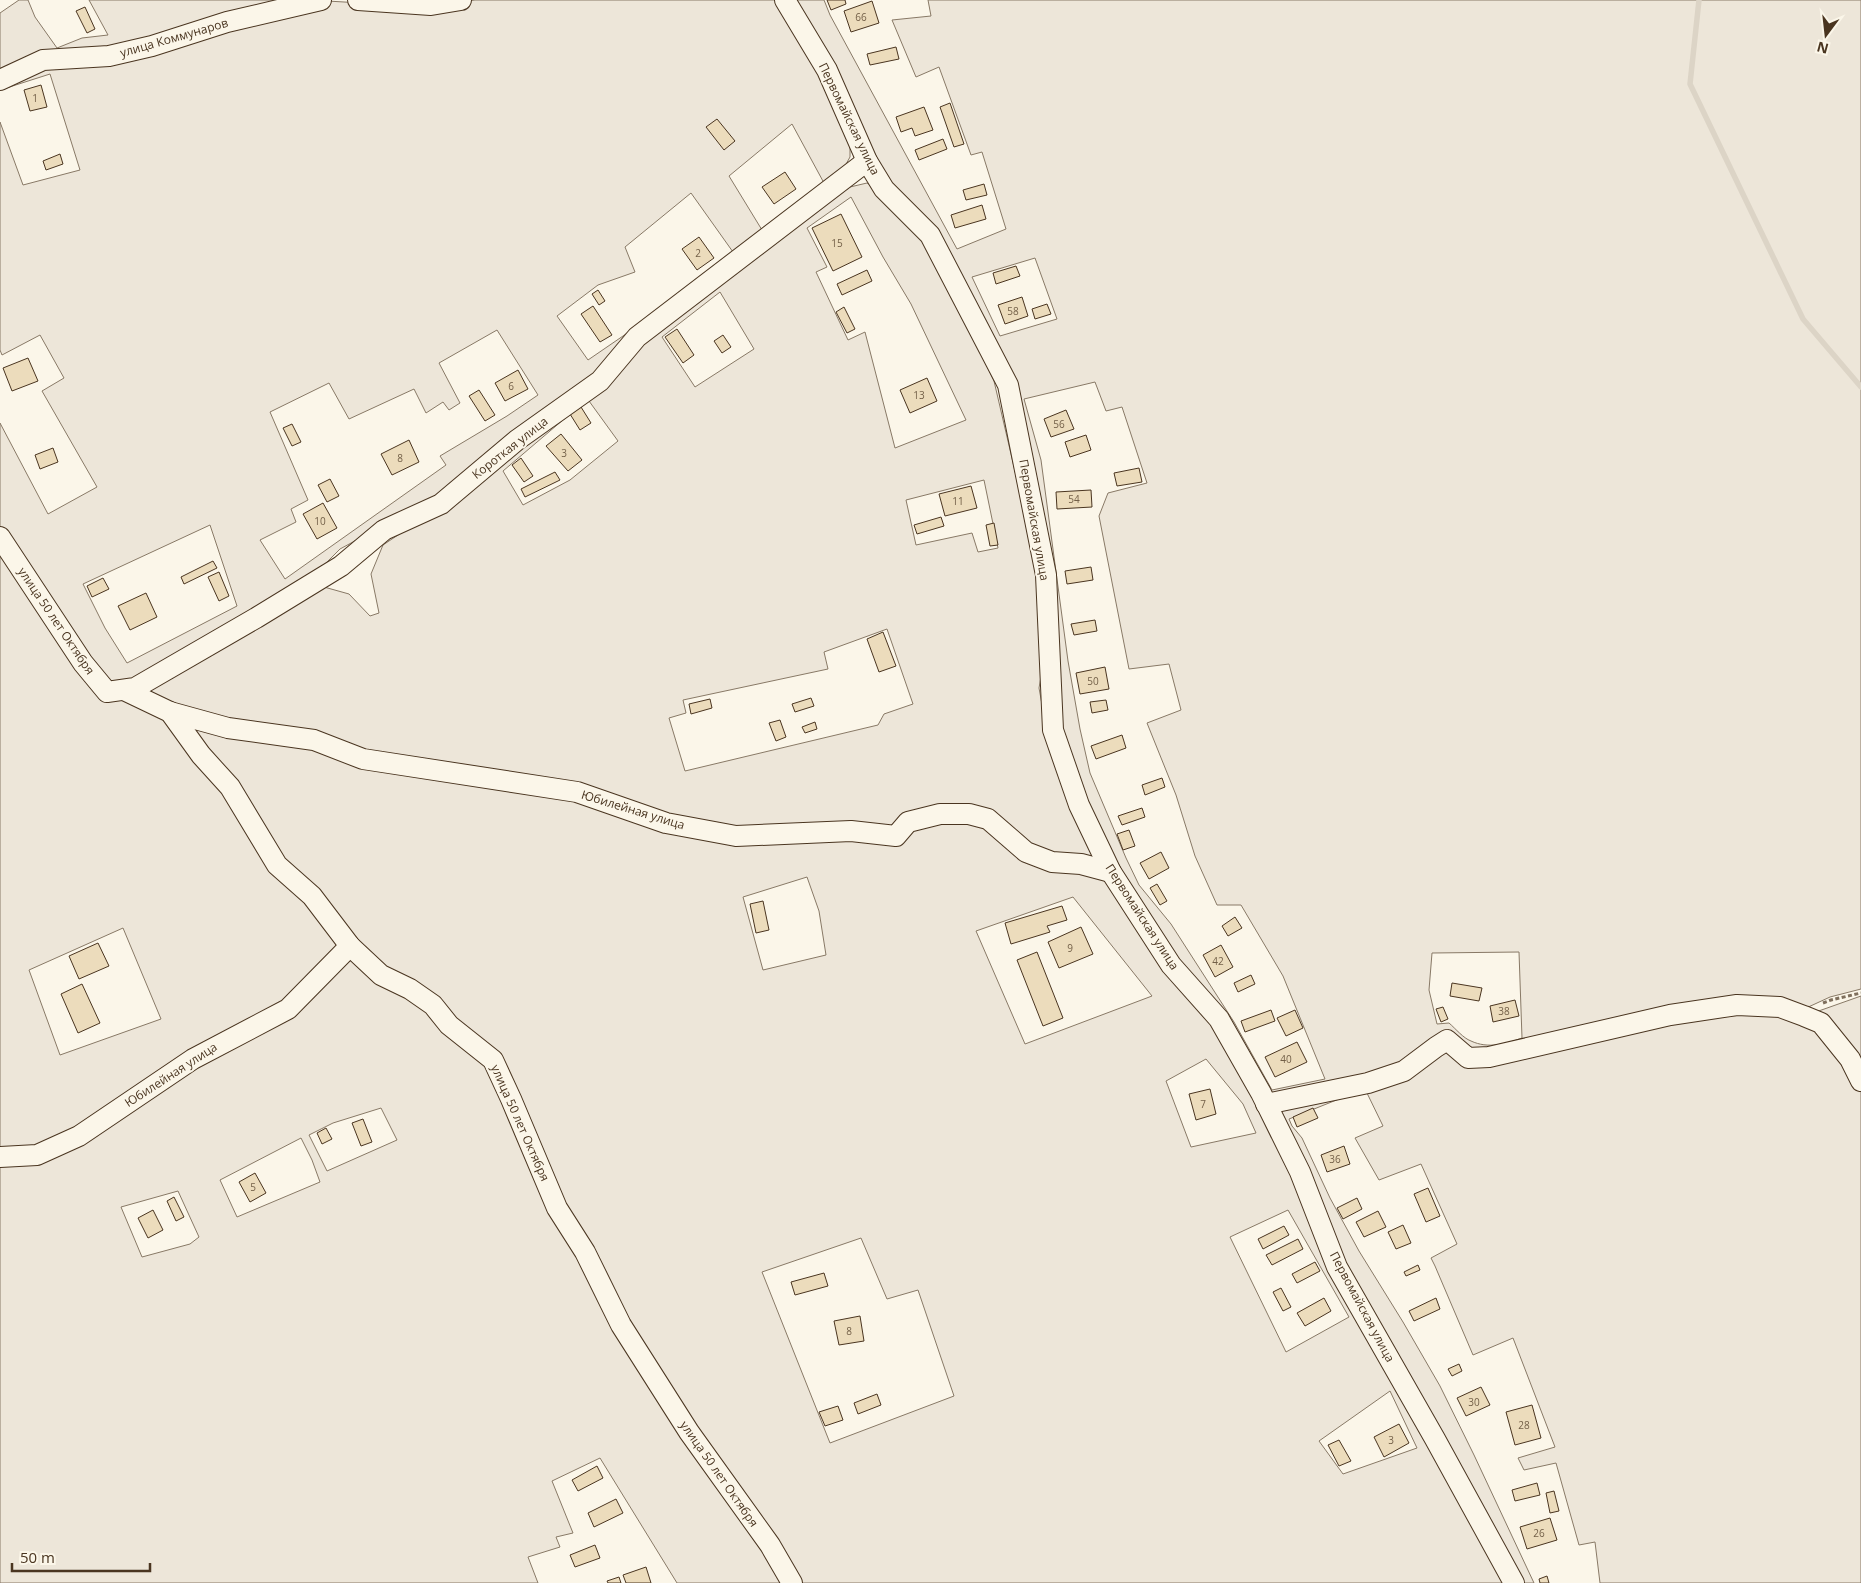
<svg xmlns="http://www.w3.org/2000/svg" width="1861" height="1583" font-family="'Open Sans',sans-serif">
<rect width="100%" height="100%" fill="#fbf6e9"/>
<!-- green -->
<g fill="#ede6d9" stroke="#887966" fill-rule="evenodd">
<polygon points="19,0 28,0 35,17 57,48 82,38 108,35 89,0 310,0 0,77 0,13"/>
<path d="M475,0H779L792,20L850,138V157L840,175L447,491L340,549L312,577L324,587L349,594L370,616L379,613L371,574L383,545L410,527L646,337L750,258L850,187L867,183L876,189L918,235L940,265L994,381L1031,540L1042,604L1043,665L1039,688L1047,732L1076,812L1224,1037L1508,1583H677L600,1458L552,1481L573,1533L556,1537L560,1547L528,1557L538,1583H0V423L48,514L97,487L42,391L64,378L40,335L2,355L0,350V122L23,185L80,170L50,74L0,90V82L44,63L327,1L430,7ZM792,124L824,183L762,230L729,176ZM691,193L733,252L623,336L588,360L557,316L598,285L635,272L625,247ZM851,197L883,257L911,304L966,420L895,448L865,332L848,340L816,272L827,267L807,228ZM720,292L754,349L695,387L662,337ZM497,330L538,395L507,416L440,456L446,465L285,579L260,540L296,522L291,509L308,500L270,412L329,383L349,419L414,389L426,413L443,402L449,410L460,403L439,363ZM589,401L618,441L570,480L523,505L503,471L570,414ZM984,480L998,548L978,552L972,533L916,545L906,500ZM210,525L237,606L127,663L105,628L83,584ZM887,629L913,704L884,714L878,725L685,771L669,718L686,713L683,700L828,669L824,652ZM807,877L819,911L826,955L763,970L743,897ZM1073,897L1152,996L1025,1044L976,931ZM123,928L161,1019L60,1055L29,970ZM1206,1059L1243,1104L1256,1133L1191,1147L1166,1081ZM381,1108L397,1140L327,1171L309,1135L333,1123ZM301,1138L312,1160L320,1182L237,1217L220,1180ZM178,1191L199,1237L190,1244L142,1257L121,1207ZM1288,1210L1349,1317L1286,1352L1230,1237ZM861,1238L887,1299L918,1290L954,1396L830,1443L762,1272ZM1390,1391L1417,1448L1343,1474L1319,1441Z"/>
<path d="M793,0H824L830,15L957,249L1006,229L982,152L971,155L939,67L916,77L892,20L931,16L928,0H1861V989L1830,997L1804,1009L1780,1004L1472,1056L1454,1036L1408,1063L1270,1097L1146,917L1084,802L1059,729L1039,521L978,317L885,185ZM1035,258L1057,319L1000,336L972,277ZM1095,382L1106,411L1122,407L1147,483L1108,493L1099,516L1129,669L1169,664L1181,710L1147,723L1176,795L1195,856L1217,905H1241L1283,976L1325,1079L1272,1090L1234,1022L1171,924L1139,885L1126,858L1090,773L1080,729L1068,661L1041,460L1024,399ZM1519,952L1522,1038C1506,1044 1488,1049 1471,1041C1463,1038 1456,1029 1449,1023L1437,1024L1429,990L1432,953Z"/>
<polygon points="1861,996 1861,1074 1813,1013"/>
<polygon points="1736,1008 1813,1024 1861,1090 1861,1583 1600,1583 1595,1542 1579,1545 1556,1463 1524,1470 1518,1458 1555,1447 1513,1338 1473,1355 1435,1266 1431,1258 1457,1244 1421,1164 1379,1180 1355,1138 1383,1126 1366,1091 1354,1093 1289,1119 1292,1126 1302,1138 1330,1198 1359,1251 1403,1322 1440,1386 1474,1455 1534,1583 1517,1583 1341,1264 1274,1106 1381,1083 1445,1046 1463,1057"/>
</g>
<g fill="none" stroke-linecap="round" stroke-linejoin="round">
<!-- stream -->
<polyline stroke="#dcd4c6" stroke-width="5.5" points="1699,0 1690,84 1803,319 1861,387"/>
</g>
<!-- building -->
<g fill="#ecdcbc" stroke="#4a3520">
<polygon points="827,0 845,0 846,4 831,10"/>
<polygon points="872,1 879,23 851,32 844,11"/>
<polygon points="85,7 95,29 87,33 76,11"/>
<polygon points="896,47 899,59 870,65 867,54"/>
<polygon points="41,85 47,107 30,111 24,90"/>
<polygon points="950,103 964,144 954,147 940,107"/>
<polygon points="924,107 933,130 915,136 912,128 901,132 896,117"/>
<polygon points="717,119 735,141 724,150 706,127"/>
<polygon points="943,139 947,149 919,160 915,150"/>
<polygon points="60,154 63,164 46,170 43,161"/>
<polygon points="785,172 796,189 774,204 762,187"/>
<polygon points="984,184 987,195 966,200 963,190"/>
<polygon points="982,205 986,219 955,228 951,215"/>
<polygon points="841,214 862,257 833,271 812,228"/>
<polygon points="699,237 714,258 697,270 682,249"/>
<polygon points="1016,266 1020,276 996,284 993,273"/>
<polygon points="867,270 872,281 842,295 837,284"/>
<polygon points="598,290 605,301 599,305 592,294"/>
<polygon points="1022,297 1028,316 1005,324 998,305"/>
<polygon points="1047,304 1051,314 1035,319 1032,309"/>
<polygon points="593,306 612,335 600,342 581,314"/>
<polygon points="844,307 855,329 847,333 836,312"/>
<polygon points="677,329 694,355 683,363 665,337"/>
<polygon points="723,335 731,347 722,353 714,341"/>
<polygon points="28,358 38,381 12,391 3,368"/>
<polygon points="518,370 528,389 505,401 495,383"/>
<polygon points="927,378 937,401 910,413 900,390"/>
<polygon points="479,390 495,415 485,421 469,396"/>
<polygon points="581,407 591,423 580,430 570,414"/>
<polygon points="1066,410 1074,429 1051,437 1044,419"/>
<polygon points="292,424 301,442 292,446 283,428"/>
<polygon points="561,434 582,460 568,471 546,446"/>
<polygon points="1086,435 1091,450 1070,457 1065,442"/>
<polygon points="409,440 419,462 392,475 381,454"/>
<polygon points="53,448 58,462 40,469 35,455"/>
<polygon points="521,458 533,476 524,482 512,465"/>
<polygon points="1139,468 1142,482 1117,486 1114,473"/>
<polygon points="555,472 560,480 525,497 521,489"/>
<polygon points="330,479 339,496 327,502 318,485"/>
<polygon points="971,486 977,508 945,516 939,494"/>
<polygon points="1091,490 1092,507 1057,509 1056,492"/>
<polygon points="323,503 337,528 317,539 303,514"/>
<polygon points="941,517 944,526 917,534 914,525"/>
<polygon points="994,523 998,545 990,546 986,525"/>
<polygon points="213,561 217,568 184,584 181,577"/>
<polygon points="1091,567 1093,580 1067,584 1065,571"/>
<polygon points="219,572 229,596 219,601 208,577"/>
<polygon points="103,578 109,589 92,597 87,586"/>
<polygon points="146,593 157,617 130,630 118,606"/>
<polygon points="1095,620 1097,631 1074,635 1071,624"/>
<polygon points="883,632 896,666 879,672 867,639"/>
<polygon points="1105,667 1109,689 1080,694 1076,673"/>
<polygon points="811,698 814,706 795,712 792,704"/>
<polygon points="710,699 712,708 691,714 689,704"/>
<polygon points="1106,700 1108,710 1092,713 1090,702"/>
<polygon points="780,720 786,737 776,741 769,723"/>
<polygon points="815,722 817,729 805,733 802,727"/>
<polygon points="1122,735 1126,748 1096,759 1091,746"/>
<polygon points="1162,778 1165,787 1145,795 1142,785"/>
<polygon points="1142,808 1145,817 1122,825 1118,816"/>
<polygon points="1129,830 1135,846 1123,850 1117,834"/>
<polygon points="1161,852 1169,868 1149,879 1140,863"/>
<polygon points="1157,884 1167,901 1160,905 1150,888"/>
<polygon points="763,901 769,930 756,933 750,904"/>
<polygon points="1062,906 1067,920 1047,926 1050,932 1011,944 1005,923"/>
<polygon points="1235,917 1242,928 1228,936 1222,926"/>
<polygon points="1081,927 1093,954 1059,968 1048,942"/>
<polygon points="98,943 109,966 79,979 69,956"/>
<polygon points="1221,945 1233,967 1215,977 1203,955"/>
<polygon points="1037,952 1063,1018 1043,1026 1017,960"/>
<polygon points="1251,975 1255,984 1238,992 1234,983"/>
<polygon points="1452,983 1482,988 1479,1001 1450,996"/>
<polygon points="82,984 100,1023 78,1033 61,994"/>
<polygon points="1515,1000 1519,1016 1493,1022 1490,1006"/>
<polygon points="1443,1007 1448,1019 1441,1022 1436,1009"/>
<polygon points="1271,1010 1275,1021 1245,1032 1241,1021"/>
<polygon points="1295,1010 1303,1028 1286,1036 1277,1018"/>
<polygon points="1297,1042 1307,1062 1275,1077 1265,1057"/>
<polygon points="1210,1089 1216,1114 1196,1120 1189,1094"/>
<polygon points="1313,1108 1318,1118 1297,1127 1293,1117"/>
<polygon points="363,1119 372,1142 361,1146 352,1123"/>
<polygon points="326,1128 332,1139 322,1144 317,1133"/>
<polygon points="1344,1146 1350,1164 1327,1172 1321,1155"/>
<polygon points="255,1173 266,1193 250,1202 239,1182"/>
<polygon points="1428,1188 1440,1216 1426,1222 1414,1194"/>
<polygon points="174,1197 184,1217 176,1221 167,1201"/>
<polygon points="1357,1198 1362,1209 1343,1219 1337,1208"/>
<polygon points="153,1210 163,1230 148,1238 138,1218"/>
<polygon points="1378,1211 1386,1227 1364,1237 1356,1222"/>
<polygon points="1403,1225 1411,1243 1396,1249 1388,1232"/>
<polygon points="1284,1226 1289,1235 1263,1249 1258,1239"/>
<polygon points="1298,1239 1303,1249 1272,1265 1266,1255"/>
<polygon points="1315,1262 1320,1271 1297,1283 1292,1274"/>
<polygon points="1418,1265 1420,1270 1406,1276 1404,1272"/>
<polygon points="824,1273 828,1286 795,1295 791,1282"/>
<polygon points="1281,1288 1291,1307 1283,1311 1273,1292"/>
<polygon points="1324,1298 1331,1311 1305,1326 1297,1313"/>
<polygon points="1436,1298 1440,1309 1414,1321 1409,1311"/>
<polygon points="860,1316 864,1341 839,1345 834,1321"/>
<polygon points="1459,1364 1462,1371 1452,1376 1448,1369"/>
<polygon points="1481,1387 1490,1405 1466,1416 1457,1398"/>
<polygon points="877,1394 881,1405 858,1414 854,1403"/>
<polygon points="1532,1405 1541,1438 1515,1445 1506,1412"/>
<polygon points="838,1406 843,1420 825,1426 819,1412"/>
<polygon points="1399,1424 1409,1443 1384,1457 1374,1437"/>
<polygon points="1339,1440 1351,1461 1339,1466 1328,1445"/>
<polygon points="597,1466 603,1478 578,1491 572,1480"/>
<polygon points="1537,1483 1540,1495 1515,1501 1512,1490"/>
<polygon points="1554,1491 1559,1511 1550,1513 1546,1493"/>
<polygon points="616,1499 623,1513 594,1527 588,1513"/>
<polygon points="1550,1518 1557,1540 1527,1549 1520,1527"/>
<polygon points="595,1545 600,1558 575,1567 570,1555"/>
<polygon points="646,1567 651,1583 626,1583 623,1575"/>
<polygon points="1547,1576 1549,1583 1540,1583 1539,1579"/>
<polygon points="619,1577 621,1583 608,1583 607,1581"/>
</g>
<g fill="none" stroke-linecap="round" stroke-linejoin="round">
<!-- minor casing -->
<g stroke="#4a3520" stroke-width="22">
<g id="minor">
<polyline points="358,0 431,5 461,0"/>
<polyline points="785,0 827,70 867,161 884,189 930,235 1008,385 1046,575 1053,730 1079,805 1111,872 1171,965 1219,1019 1261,1093 1300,1172 1337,1267 1435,1439 1514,1583"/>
<polyline points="0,80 43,60 109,56 152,46 227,22 321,0"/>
<polyline points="0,537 83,663 107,692 135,688 256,618 341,566 384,530 441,504 517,440 600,381 637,337 867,161"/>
<polyline points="124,690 170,712 201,755 230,787 277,865 312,896 350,946 381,975 410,989 433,1005 449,1025 493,1060 511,1099 557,1208 585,1252 621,1325 689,1432 770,1545 792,1583"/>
<polyline points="170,712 228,728 314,740 363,759 577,792 666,823 736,836 851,831 896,836 908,822 940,814 969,814 988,819 1026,852 1052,862 1081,864 1111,872"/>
<polyline points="1266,1104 1368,1083 1404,1071 1436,1047 1447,1040 1468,1058 1489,1057 1670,1015 1737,1005 1780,1007 1804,1016 1821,1023 1850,1059 1861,1081"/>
<polyline points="0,1157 37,1155 79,1136 193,1059 288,1009 350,946"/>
</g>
</g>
<!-- path -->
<polyline stroke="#7f6f5c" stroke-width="3" stroke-dasharray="4 2.5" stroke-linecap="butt" points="1823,1003 1831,1000 1861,993"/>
<!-- minor -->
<use href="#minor" stroke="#fbf6e9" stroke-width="20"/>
</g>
<g text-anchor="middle" stroke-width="4" stroke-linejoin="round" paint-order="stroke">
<!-- number labels -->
<g font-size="10" fill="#725f47">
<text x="861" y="21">66</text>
<text x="35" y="102">1</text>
<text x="837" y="247">15</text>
<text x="698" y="257">2</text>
<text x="1013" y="315">58</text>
<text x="511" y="390">6</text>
<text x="919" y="399">13</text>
<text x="1059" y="428">56</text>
<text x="564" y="457">3</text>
<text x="400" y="462">8</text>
<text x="1074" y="503">54</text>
<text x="958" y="505">11</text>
<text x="320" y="525">10</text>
<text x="1093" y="685">50</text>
<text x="1070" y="952">9</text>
<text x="1218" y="965">42</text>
<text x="1504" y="1015">38</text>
<text x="1286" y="1063">40</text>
<text x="1203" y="1108">7</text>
<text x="1335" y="1163">36</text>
<text x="253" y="1191">5</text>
<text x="849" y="1335">8</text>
<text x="1474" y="1406">30</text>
<text x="1524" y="1429">28</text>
<text x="1391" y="1444">3</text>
<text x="1539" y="1537">26</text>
</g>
<!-- street labels -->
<g font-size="12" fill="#4a3520" stroke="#fbf6e9">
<text transform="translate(174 38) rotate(-16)" y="4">улица Коммунаров</text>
<text transform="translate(849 119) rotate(64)" y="4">Первомайская улица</text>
<text transform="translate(510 448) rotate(-38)" y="4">Короткая улица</text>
<text transform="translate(1034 520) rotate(80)" y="4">Первомайская улица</text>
<text transform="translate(56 621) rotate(56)" y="4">улица 50 лет Октября</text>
<text transform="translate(633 810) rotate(17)" y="4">Юбилейная улица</text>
<text transform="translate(1142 917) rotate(57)" y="4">Первомайская улица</text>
<text transform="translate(171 1075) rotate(-33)" y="4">Юбилейная улица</text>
<text transform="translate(520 1123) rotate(66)" y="4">улица 50 лет Октября</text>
<text transform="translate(1362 1307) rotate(62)" y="4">Первомайская улица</text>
<text transform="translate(719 1474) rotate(55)" y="4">улица 50 лет Октября</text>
</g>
</g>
<!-- north arrow -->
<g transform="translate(1826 35) rotate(195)" stroke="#fbf6e9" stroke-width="4" paint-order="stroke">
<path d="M0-4L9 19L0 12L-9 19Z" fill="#4a3520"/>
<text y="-8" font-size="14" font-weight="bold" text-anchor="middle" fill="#4a3520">N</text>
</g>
<!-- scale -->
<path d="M12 1563v8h138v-8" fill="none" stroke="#4a3520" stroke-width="2.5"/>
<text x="20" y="1563" font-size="15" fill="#4a3520" stroke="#fbf6e9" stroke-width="4" paint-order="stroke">50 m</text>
</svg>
